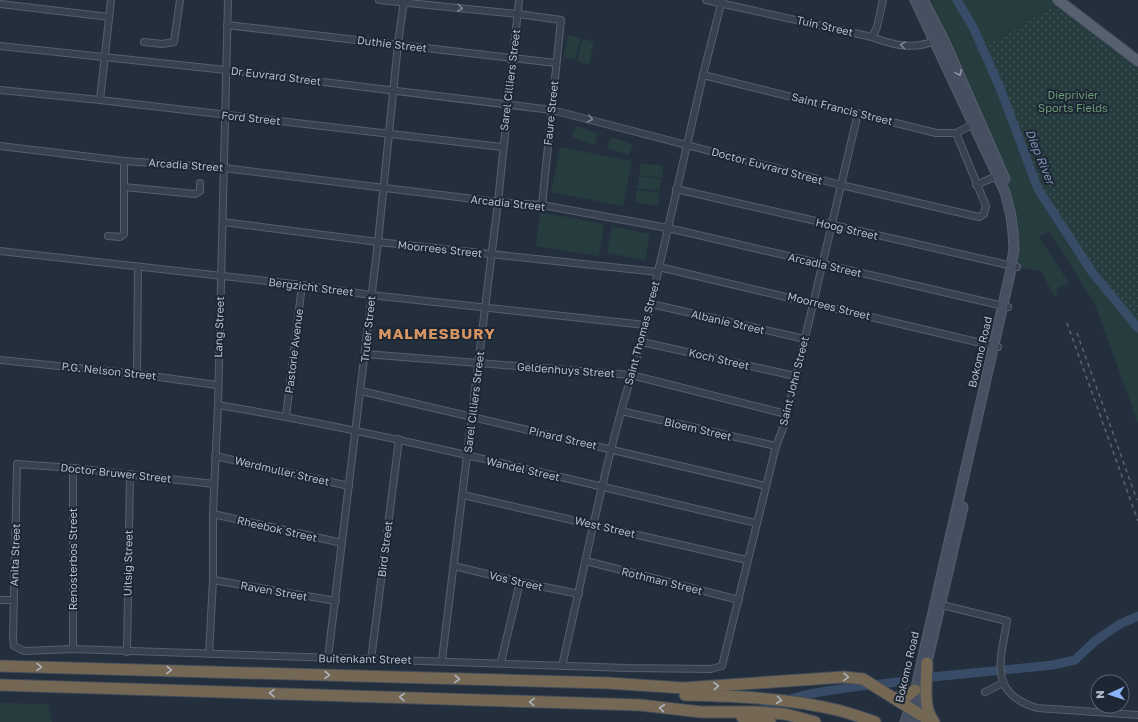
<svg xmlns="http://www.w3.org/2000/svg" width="1138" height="722" font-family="'Golos Text',sans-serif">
<defs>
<pattern id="park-dots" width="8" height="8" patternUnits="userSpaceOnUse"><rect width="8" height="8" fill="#263c3f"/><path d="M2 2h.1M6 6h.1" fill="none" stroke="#435659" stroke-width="1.8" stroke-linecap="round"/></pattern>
</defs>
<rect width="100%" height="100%" fill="#242f3e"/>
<!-- grass -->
<g fill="#263c3f">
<polygon points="923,0 1058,0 1138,61 1138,70 1054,7 982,48 1000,88 1038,189 1092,272 1138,328 1138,423 1095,304 1049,231 1039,237 1069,283 1056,289 1058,294 1054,296 1041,271 1017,267 1018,224 1010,191 980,122"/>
<polygon points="568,35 580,38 575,60 563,57"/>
<polygon points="582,39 594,42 589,64 577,61"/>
<polygon points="576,126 598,133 595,145 572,137"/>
<polygon points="611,137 633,144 629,155 607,148"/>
<polygon points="560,147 632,161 623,206 551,192"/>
<polygon points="641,163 663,166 662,178 639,175"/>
<polygon points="639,176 661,179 660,191 637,188"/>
<polygon points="637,190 659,193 658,206 635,202"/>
<polygon points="540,212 604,224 599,256 536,246"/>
<polygon points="612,226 650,234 645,260 607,253"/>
<polygon points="0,703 48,704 52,722 0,722"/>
</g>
<!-- park -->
<polygon fill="url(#park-dots)" points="1054,7 1138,70 1138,328 1092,272 1038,189 1000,88 982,48"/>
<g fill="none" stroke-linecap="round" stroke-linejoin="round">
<!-- river -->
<g stroke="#394c67" stroke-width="9">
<polyline points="957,0 974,29 1000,88 1038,189 1092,272 1138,328"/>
<polyline points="932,677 1053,665 1075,660 1095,641 1120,624 1138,616"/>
<path d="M757,713C794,690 862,687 905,681"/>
</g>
<!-- street casing -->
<g stroke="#565f6c" stroke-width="8">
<g id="street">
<polyline points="379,0 518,14 561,20 542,205"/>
<path d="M706,0L872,37C895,46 915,50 937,40"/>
<polyline points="0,4 109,17"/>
<polyline points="227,25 556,63"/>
<polyline points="872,37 877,27 883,0"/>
<polyline points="144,42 162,44 174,42 180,0"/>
<polyline points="0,46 226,70 552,110 841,185 979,217 984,214 986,206 956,133"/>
<polyline points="703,75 936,133 956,133 976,123"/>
<polyline points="0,90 100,100 502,147"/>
<polyline points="100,100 111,0"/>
<polyline points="0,146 124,161 224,168 498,202 542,205 668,228 1008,307"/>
<polyline points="976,185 999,175"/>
<polyline points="124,187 195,194 200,191 200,183"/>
<polyline points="676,189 1017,267"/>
<polyline points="223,222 378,242 658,272"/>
<polyline points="108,236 120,237 124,234 124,161"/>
<polyline points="0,251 302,285 371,295 645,325"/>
<polyline points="659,267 998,347"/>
<polyline points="651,304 805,339"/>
<polyline points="642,342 795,376"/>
<polyline points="365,354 631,375 786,414"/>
<polyline points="0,360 137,374 217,385"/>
<polyline points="137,374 138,267"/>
<polyline points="361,391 766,486"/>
<path d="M218,405C399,435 578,482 756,523"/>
<polyline points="621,411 776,446"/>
<polyline points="286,416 302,285"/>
<polyline points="215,456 349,486"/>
<polyline points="214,484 73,468 17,464 13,638 14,646 24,651 73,649 627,668 711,669 722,666 776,446 785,423 858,113"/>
<polyline points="463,495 747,560"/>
<polyline points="213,514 342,543"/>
<polyline points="586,561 739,600"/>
<polyline points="454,566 520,582 579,594"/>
<polyline points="213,580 336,601"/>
<polyline points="0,600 14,600"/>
<path d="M938,604L1007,621C1001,659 987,693 1037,708L1138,715"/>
<polyline points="73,649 73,468"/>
<polyline points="127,652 130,474"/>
<polyline points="209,654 213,580 213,514 218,405 228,0"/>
<polyline points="328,658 378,242 398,44 404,0"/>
<polyline points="371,660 399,439"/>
<polyline points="442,660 498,202 519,0"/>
<polyline points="501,662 520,582"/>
<path d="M562,666C587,558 607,447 642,342L703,75L722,0"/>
<polyline points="985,692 1003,683"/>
</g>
</g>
<!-- secondary casing -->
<g stroke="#565f6c" stroke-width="11">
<g id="secondary">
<polyline points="923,0 943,38 1005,179"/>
<polyline points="927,662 963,507"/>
<polyline points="905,722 914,696 1010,274 1014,249 1013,232 1011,216 1005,192 915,0"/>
<polyline points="915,722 923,687"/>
</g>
</g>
<!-- primary casing -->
<g stroke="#414a57" stroke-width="12">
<polyline id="primary" points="1058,0 1138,61"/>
</g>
<!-- highway casing -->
<g stroke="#434c59" stroke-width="13">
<g id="highway">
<path d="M927,663C927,680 922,708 934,722"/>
<polyline points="0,666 607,683 684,688 844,677 863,679 932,722"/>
<polyline points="0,685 640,705 701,712 756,712 785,714 815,722"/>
<path d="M685,695C736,696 787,698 837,710C850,713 863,718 875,722"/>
<polyline points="895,698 906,697 915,690"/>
<polyline points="742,717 770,722"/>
</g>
</g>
<!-- street -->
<use href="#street" stroke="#38414e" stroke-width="6"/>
<!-- secondary -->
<use href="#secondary" stroke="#465061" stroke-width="9"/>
<!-- primary -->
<use href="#primary" stroke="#56606e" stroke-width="10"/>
<!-- highway -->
<use href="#highway" stroke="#746855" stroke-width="11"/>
<!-- rail -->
<g stroke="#5a6575" stroke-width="1.5" stroke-dasharray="4 4" stroke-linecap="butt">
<polyline points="1067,323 1138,521"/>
<polyline points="1077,333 1137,500"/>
</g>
</g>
<!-- one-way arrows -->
<defs><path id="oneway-chevron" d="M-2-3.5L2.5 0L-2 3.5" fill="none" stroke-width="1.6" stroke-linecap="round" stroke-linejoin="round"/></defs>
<g stroke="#7c8592">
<use href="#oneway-chevron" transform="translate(460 8) rotate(6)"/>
<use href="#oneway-chevron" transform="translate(903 45) rotate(-171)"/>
<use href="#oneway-chevron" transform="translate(590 119) rotate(14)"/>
</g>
<use stroke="#8e96a5" href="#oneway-chevron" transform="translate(959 73) rotate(66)"/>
<g stroke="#aeb4bd">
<use href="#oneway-chevron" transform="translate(39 667) rotate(1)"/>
<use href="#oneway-chevron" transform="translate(169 670) rotate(2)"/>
<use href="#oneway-chevron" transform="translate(327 675) rotate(2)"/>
<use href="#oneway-chevron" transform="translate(846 677) rotate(2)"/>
<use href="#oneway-chevron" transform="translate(457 679) rotate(2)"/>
<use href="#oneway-chevron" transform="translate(716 686) rotate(-3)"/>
<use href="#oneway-chevron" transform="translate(272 693) rotate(-179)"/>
<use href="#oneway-chevron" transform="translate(402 697) rotate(-178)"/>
<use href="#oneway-chevron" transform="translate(779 700) rotate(7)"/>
<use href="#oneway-chevron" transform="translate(532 702) rotate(-178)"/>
<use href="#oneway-chevron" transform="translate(662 708) rotate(-173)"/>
</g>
<g text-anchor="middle" stroke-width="4" stroke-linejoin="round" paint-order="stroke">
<!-- street labels -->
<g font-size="11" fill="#b4bcc9" stroke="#1d2633">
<text transform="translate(825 26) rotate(13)" y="4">Tuin Street</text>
<text transform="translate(392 44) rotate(7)" y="4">Duthie Street</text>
<text transform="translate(276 76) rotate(7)" y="4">Dr Euvrard Street</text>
<text transform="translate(510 80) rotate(-83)" y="4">Sarel Cilliers Street</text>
<text transform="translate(842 109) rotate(14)" y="4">Saint Francis Street</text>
<text transform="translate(551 113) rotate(-84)" y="4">Faure Street</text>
<text transform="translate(251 118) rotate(6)" y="4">Ford Street</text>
<text transform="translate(186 165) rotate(4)" y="4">Arcadia Street</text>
<text transform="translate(767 166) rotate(15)" y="4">Doctor Euvrard Street</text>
<text transform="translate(508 203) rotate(6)" y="4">Arcadia Street</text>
<text transform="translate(847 229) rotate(13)" y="4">Hoog Street</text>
<text transform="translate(440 249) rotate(6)" y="4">Moorrees Street</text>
<text transform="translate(825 265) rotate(13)" y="4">Arcadia Street</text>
<text transform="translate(311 287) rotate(7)" y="4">Bergzicht Street</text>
<text transform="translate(829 306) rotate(14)" y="4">Moorrees Street</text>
<text transform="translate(728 322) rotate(13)" y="4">Albanie Street</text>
<text transform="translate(219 327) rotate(-88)" y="4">Lang Street</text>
<text transform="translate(368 329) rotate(-84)" y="4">Truter Street</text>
<text transform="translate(642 333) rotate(-75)" y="4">Saint Thomas Street</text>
<text transform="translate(294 351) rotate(-83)" y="4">Pastorie Avenue</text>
<text transform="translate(980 352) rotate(-77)" y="4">Bokomo Road</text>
<text transform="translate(719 359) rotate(13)" y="4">Koch Street</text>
<text transform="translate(566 370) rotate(4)" y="4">Geldenhuys Street</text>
<text transform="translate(109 371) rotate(6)" y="4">P.G. Nelson Street</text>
<text transform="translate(794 381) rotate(-76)" y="4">Saint John Street</text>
<text transform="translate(474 402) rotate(-83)" y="4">Sarel Cilliers Street</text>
<text transform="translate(698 429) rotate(13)" y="4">Bloem Street</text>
<text transform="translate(563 438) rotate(13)" y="4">Pinard Street</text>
<text transform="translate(523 469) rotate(13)" y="4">Wandel Street</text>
<text transform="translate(282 471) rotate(13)" y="4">Werdmuller Street</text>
<text transform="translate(116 473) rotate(6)" y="4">Doctor Bruwer Street</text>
<text transform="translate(605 527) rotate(13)" y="4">West Street</text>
<text transform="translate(277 529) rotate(13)" y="4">Rheebok Street</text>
<text transform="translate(385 549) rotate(-83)" y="4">Bird Street</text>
<text transform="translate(15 555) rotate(-88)" y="4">Anita Street</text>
<text transform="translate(73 559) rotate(-90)" y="4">Renosterbos Street</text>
<text transform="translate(128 563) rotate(-89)" y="4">Uitsig Street</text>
<text transform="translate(516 581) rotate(13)" y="4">Vos Street</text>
<text transform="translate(662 581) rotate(14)" y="4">Rothman Street</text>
<text transform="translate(274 591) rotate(10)" y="4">Raven Street</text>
<text transform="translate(365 659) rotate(1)" y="4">Buitenkant Street</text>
<text transform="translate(907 667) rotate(-77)" y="4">Bokomo Road</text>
</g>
<!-- park labels -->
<g font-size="11" fill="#6b9a76" stroke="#1d2633">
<text x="1073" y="99">Dieprivier<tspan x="1073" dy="13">Sports Fields</tspan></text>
</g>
<!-- water labels -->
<g font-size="12" font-style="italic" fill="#7c92b1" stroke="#1d2633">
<text transform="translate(1040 157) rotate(68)" y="4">Diep River</text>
</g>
<!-- district labels -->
<g font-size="15" font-weight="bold" letter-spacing="1" fill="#d59563" stroke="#1d2633">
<text x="437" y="339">MALMESBURY</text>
</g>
</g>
<!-- north arrow -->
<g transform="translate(1110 694) rotate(267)"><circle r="19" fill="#1d2633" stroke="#59626f"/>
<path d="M0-3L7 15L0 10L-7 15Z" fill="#8ab4f8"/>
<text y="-6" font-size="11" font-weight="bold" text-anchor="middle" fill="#b4bcc9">N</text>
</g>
</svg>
